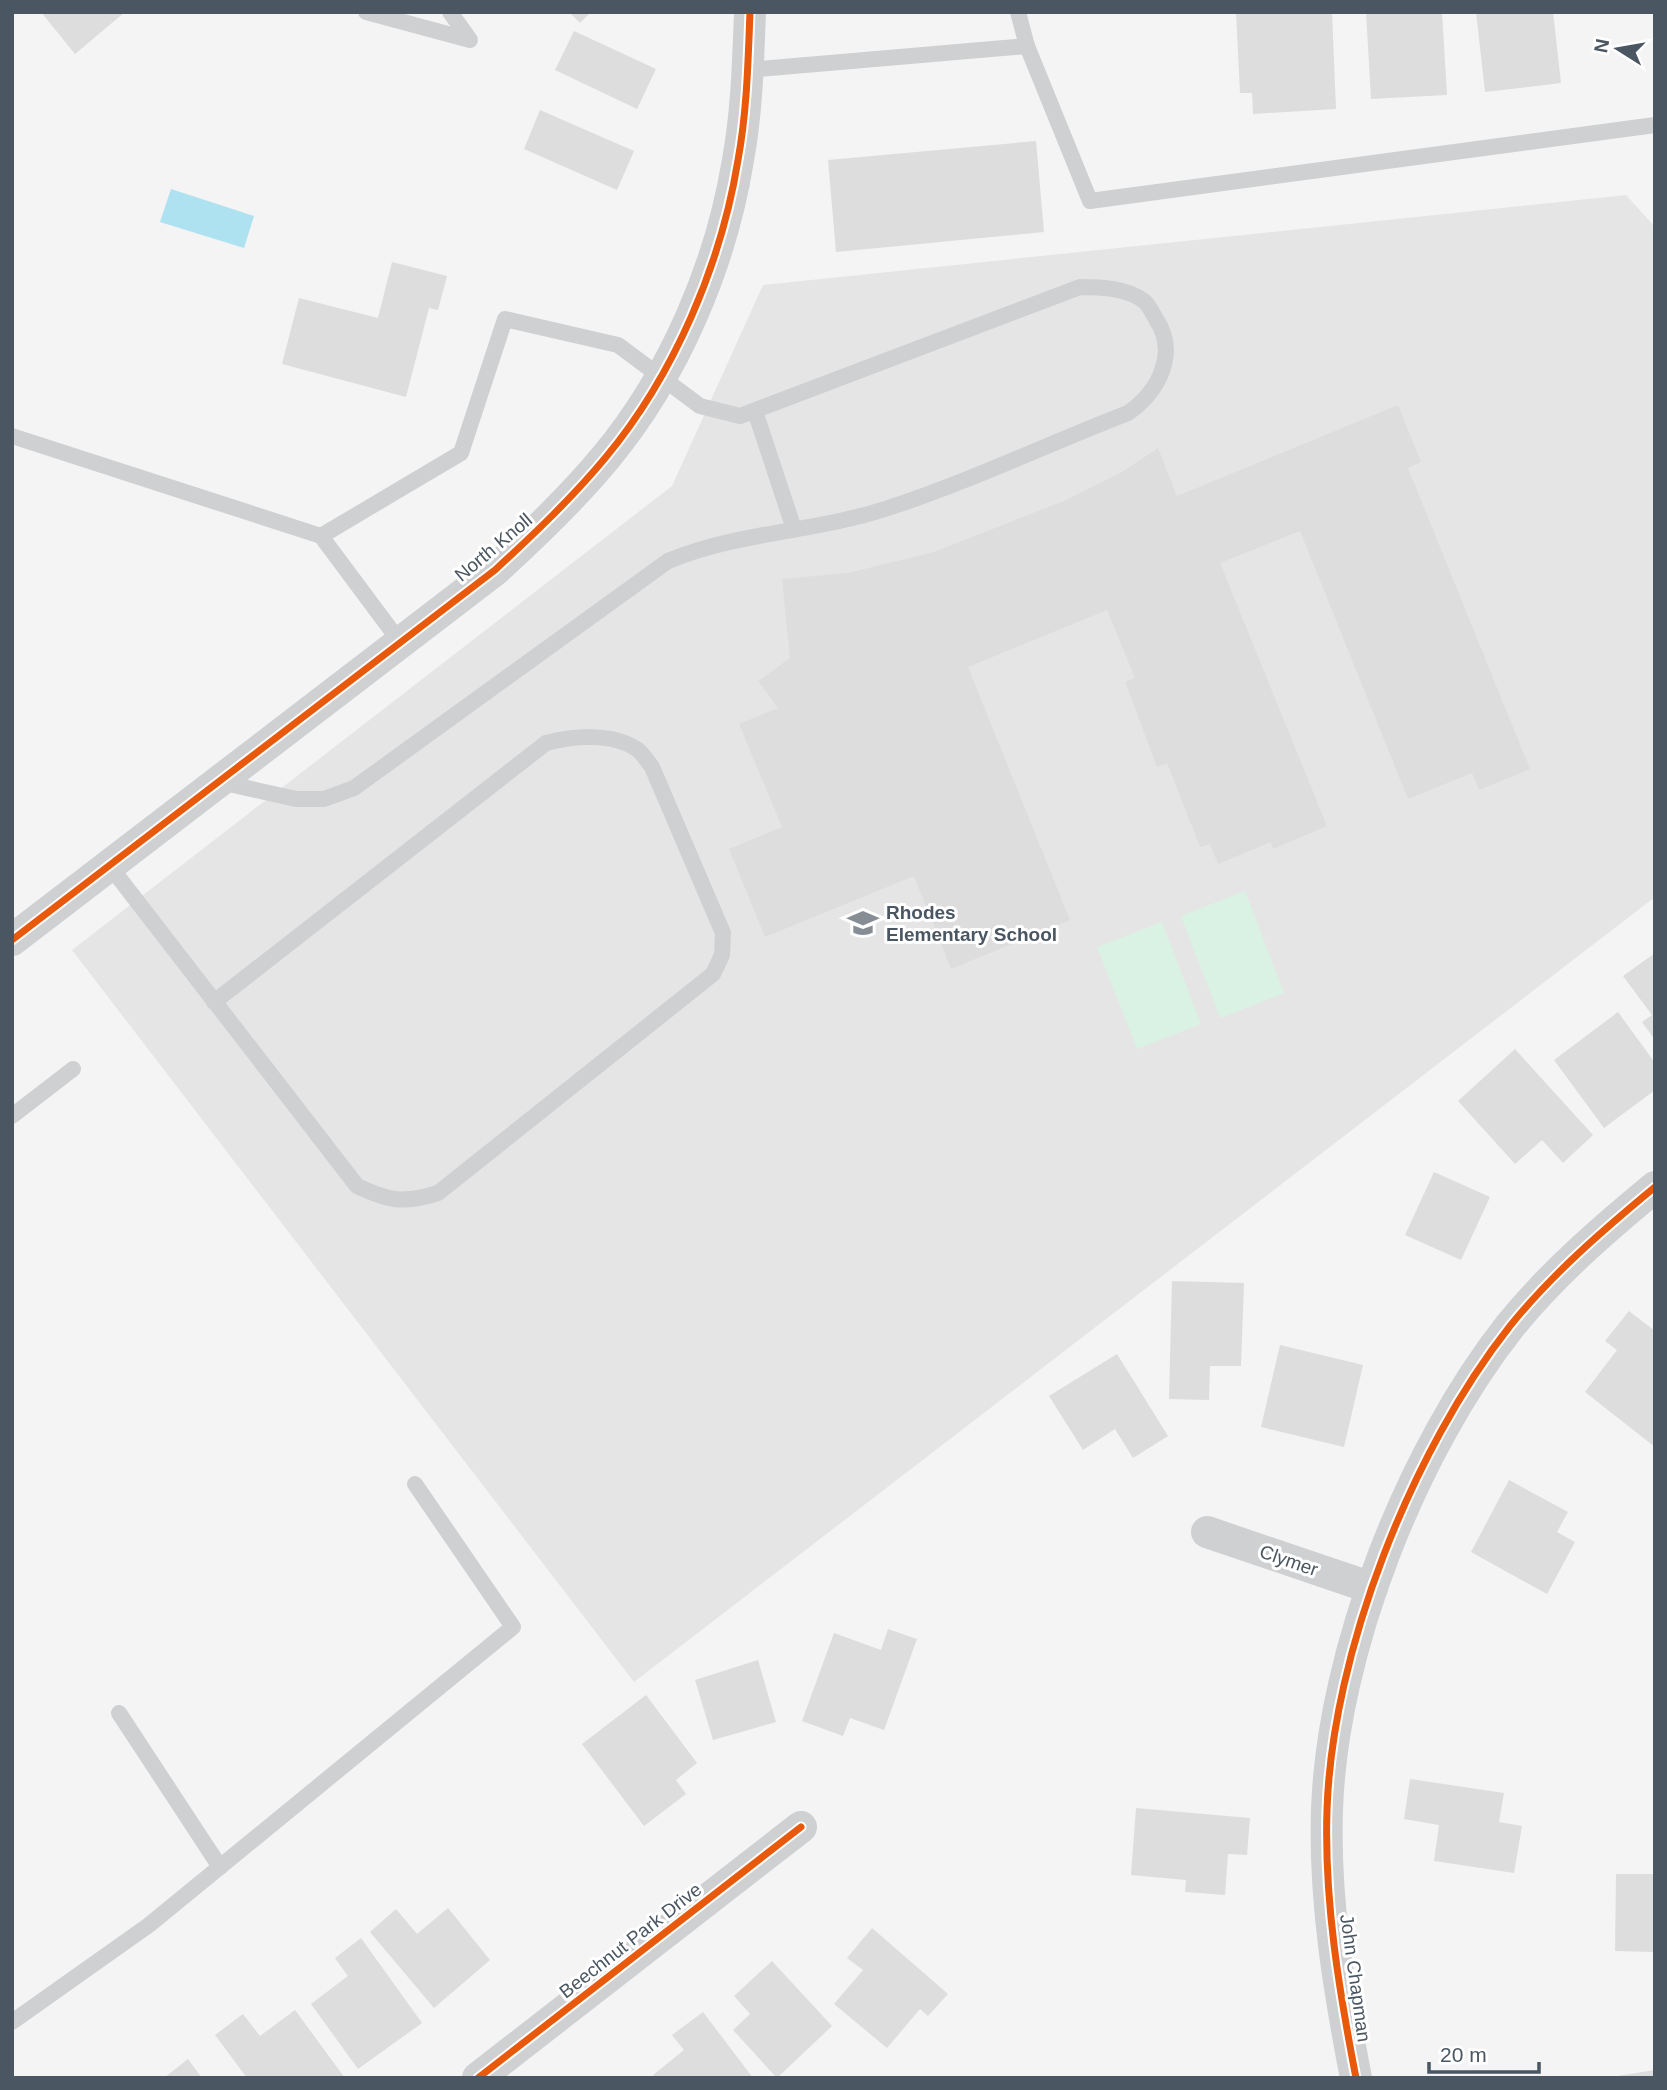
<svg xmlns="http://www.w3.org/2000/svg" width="1667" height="2090" font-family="Helvetica,sans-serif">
<rect width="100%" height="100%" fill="#f4f4f4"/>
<!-- education -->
<polygon fill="#e6e5e6" points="1626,195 1655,227 1655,897 634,1682 72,950 672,486 763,285"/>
<!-- green -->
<g fill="#d9f2e3">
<polygon points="1245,891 1284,993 1220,1018 1181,916"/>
<polygon points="1162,922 1201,1024 1137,1049 1097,947"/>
</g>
<!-- water -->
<polygon fill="#aee2f0" points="171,189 254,216 244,248 160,222"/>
<!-- building -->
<g fill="#ddddde">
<polygon points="41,12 125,12 75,54"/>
<polygon points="569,12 591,12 580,23"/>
<polygon points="1236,12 1332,12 1336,109 1253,114 1252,93 1240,93"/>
<polygon points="1366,12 1442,12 1447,95 1371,99"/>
<polygon points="1476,12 1553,12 1561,83 1485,92"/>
<polygon points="574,31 656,69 637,109 555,70"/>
<polygon points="540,110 634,151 617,190 524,149"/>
<polygon points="1036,141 1044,232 836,252 828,160"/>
<polygon points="392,262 447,276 438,310 429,308 406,397 282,364 299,298 378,318"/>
<polygon points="1398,405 1421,462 1408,468 1530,769 1479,790 1472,773 1408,799 1300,531 1220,563 1327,826 1273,849 1271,842 1218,864 1210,844 1200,847 1167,763 1157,767 1125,682 1135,678 1107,610 968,667 1070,920 951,969 914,876 765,937 729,849 782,827 739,724 778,708 758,681 790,658 782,579 848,573 934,552 1066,500 1122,472 1158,448 1177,496"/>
<polygon points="1655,953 1655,1040 1642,1022 1652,1015 1623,976"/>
<polygon points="1618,1012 1655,1063 1655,1090 1604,1128 1554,1060"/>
<polygon points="1515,1049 1593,1135 1563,1163 1542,1140 1515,1164 1458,1101"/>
<polygon points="1434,1172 1490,1197 1461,1260 1405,1235"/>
<polygon points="1172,1281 1244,1283 1241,1366 1210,1366 1209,1400 1169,1399"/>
<polygon points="1629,1311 1655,1331 1655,1447 1585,1392 1617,1350 1605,1341"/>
<polygon points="1280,1345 1363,1365 1344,1447 1261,1427"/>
<polygon points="1117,1354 1168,1436 1133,1458 1115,1429 1083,1450 1049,1396"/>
<polygon points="1509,1480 1568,1512 1557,1532 1575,1542 1547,1594 1471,1552"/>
<polygon points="888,1629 917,1639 884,1730 850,1718 843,1736 802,1721 834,1633 881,1650"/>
<polygon points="758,1660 776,1722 713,1740 695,1680"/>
<polygon points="646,1695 697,1763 676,1780 686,1794 644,1826 582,1744"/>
<polygon points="1410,1779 1504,1793 1499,1822 1522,1826 1514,1873 1434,1861 1439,1825 1404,1819"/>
<polygon points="1136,1808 1250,1818 1247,1855 1228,1854 1225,1895 1185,1892 1186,1880 1131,1875"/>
<polygon points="1616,1874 1655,1874 1655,1952 1615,1951"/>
<polygon points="448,1908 490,1960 434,2008 370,1932 396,1909 417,1934"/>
<polygon points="872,1928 948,1994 928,2016 920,2009 887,2048 834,2004 863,1970 847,1958"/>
<polygon points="361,1938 422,2023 358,2069 311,2004 348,1976 335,1958"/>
<polygon points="772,1961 832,2026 777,2078 733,2030 750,2014 734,1996"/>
<polygon points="295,2010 345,2078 247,2078 215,2035 243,2014 260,2036"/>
<polygon points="703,2012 753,2078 655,2078 653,2075 684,2050 672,2035"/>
<polygon points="188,2059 202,2078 164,2078"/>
<polygon points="1655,2070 1655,2078 1617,2078 1617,2076"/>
</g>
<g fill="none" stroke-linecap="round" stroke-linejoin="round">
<!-- service -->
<g stroke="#ced0d2" stroke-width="16">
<polyline points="366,12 470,40 450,12"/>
<polyline points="1027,46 1090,201 1655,125"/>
<polyline points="747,70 1027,46 1018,12"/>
<polyline points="755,411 794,529"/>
<polyline points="12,436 321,536"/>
<path d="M220,782L296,799H324L354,788L668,561C738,532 814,532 885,509C966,483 1048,444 1128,413C1158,392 1179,354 1156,319C1153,314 1149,305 1144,301C1127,288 1101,287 1080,287L740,416L700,406L618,345L505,319L461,453L321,536L400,642"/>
<path d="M109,865L357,1186C389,1201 403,1204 438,1193L713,974L722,955L723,933L652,767C648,762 643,754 638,750C613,732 573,736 546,743L214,1002"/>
<polyline points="12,1116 73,1069"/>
<polyline points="119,1713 220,1867"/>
<polyline points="12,2022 149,1925 513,1627 415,1484"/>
</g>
<!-- minor -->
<g stroke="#ced0d2" stroke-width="32">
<path d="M12,940L495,570C534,534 572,498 606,457C674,375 721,265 738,160C747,111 748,62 750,12"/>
<polyline points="1207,1532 1372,1588"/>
<polyline points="478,2078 801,1827"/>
<path d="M1356,2078C1339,1990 1324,1900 1327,1810C1332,1652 1412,1450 1510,1326C1552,1274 1603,1230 1655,1187"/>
</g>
<!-- cycleway casing -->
<g stroke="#fff" stroke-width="11">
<g id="cycleway">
<path d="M12,940L495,570C534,534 572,498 606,457C674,375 721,265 738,160C747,111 748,62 750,12"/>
<polyline points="478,2078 801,1827"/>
<path d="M1356,2078C1339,1990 1324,1900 1327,1810C1332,1652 1412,1450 1510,1326C1552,1274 1603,1230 1655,1187"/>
</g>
</g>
<!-- cycleway -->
<use href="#cycleway" stroke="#e8590c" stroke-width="7"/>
</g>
<!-- icons -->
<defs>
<g id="school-bare" transform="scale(2.415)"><path d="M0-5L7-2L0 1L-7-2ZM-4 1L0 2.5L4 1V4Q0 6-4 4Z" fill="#868d94" stroke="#fff" stroke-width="2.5" paint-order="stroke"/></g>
</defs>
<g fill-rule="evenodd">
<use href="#school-bare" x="863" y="923"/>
</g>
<g text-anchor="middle" stroke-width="6" stroke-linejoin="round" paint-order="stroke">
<!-- street labels -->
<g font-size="19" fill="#4a5661" stroke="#fff">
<text transform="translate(493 547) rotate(-40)" y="7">North Knoll</text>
<text transform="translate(1289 1560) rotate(19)" y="7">Clymer</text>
<text transform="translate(630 1940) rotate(-38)" y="7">Beechnut Park Drive</text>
<text transform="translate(1356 1978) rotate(82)" y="7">John Chapman</text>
</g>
<!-- poi labels -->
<g font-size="19" font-weight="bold" fill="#4a5661" stroke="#fff" text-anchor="start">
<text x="886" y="919">Rhodes<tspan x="886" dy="22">Elementary School</tspan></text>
</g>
</g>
<!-- border -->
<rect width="1667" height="2090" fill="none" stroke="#4a5661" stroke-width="28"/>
<!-- north arrow -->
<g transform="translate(1618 49) rotate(281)" stroke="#ffffff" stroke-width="5" paint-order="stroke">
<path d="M0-5L12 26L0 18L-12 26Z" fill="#4a5661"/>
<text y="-10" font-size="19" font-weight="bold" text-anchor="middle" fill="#4a5661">N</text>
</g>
<!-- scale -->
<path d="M1429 2062v10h110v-10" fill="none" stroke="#4a5661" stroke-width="3.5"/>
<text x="1440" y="2062" font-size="21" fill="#4a5661" stroke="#ffffff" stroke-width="5" paint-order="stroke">20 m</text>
</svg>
